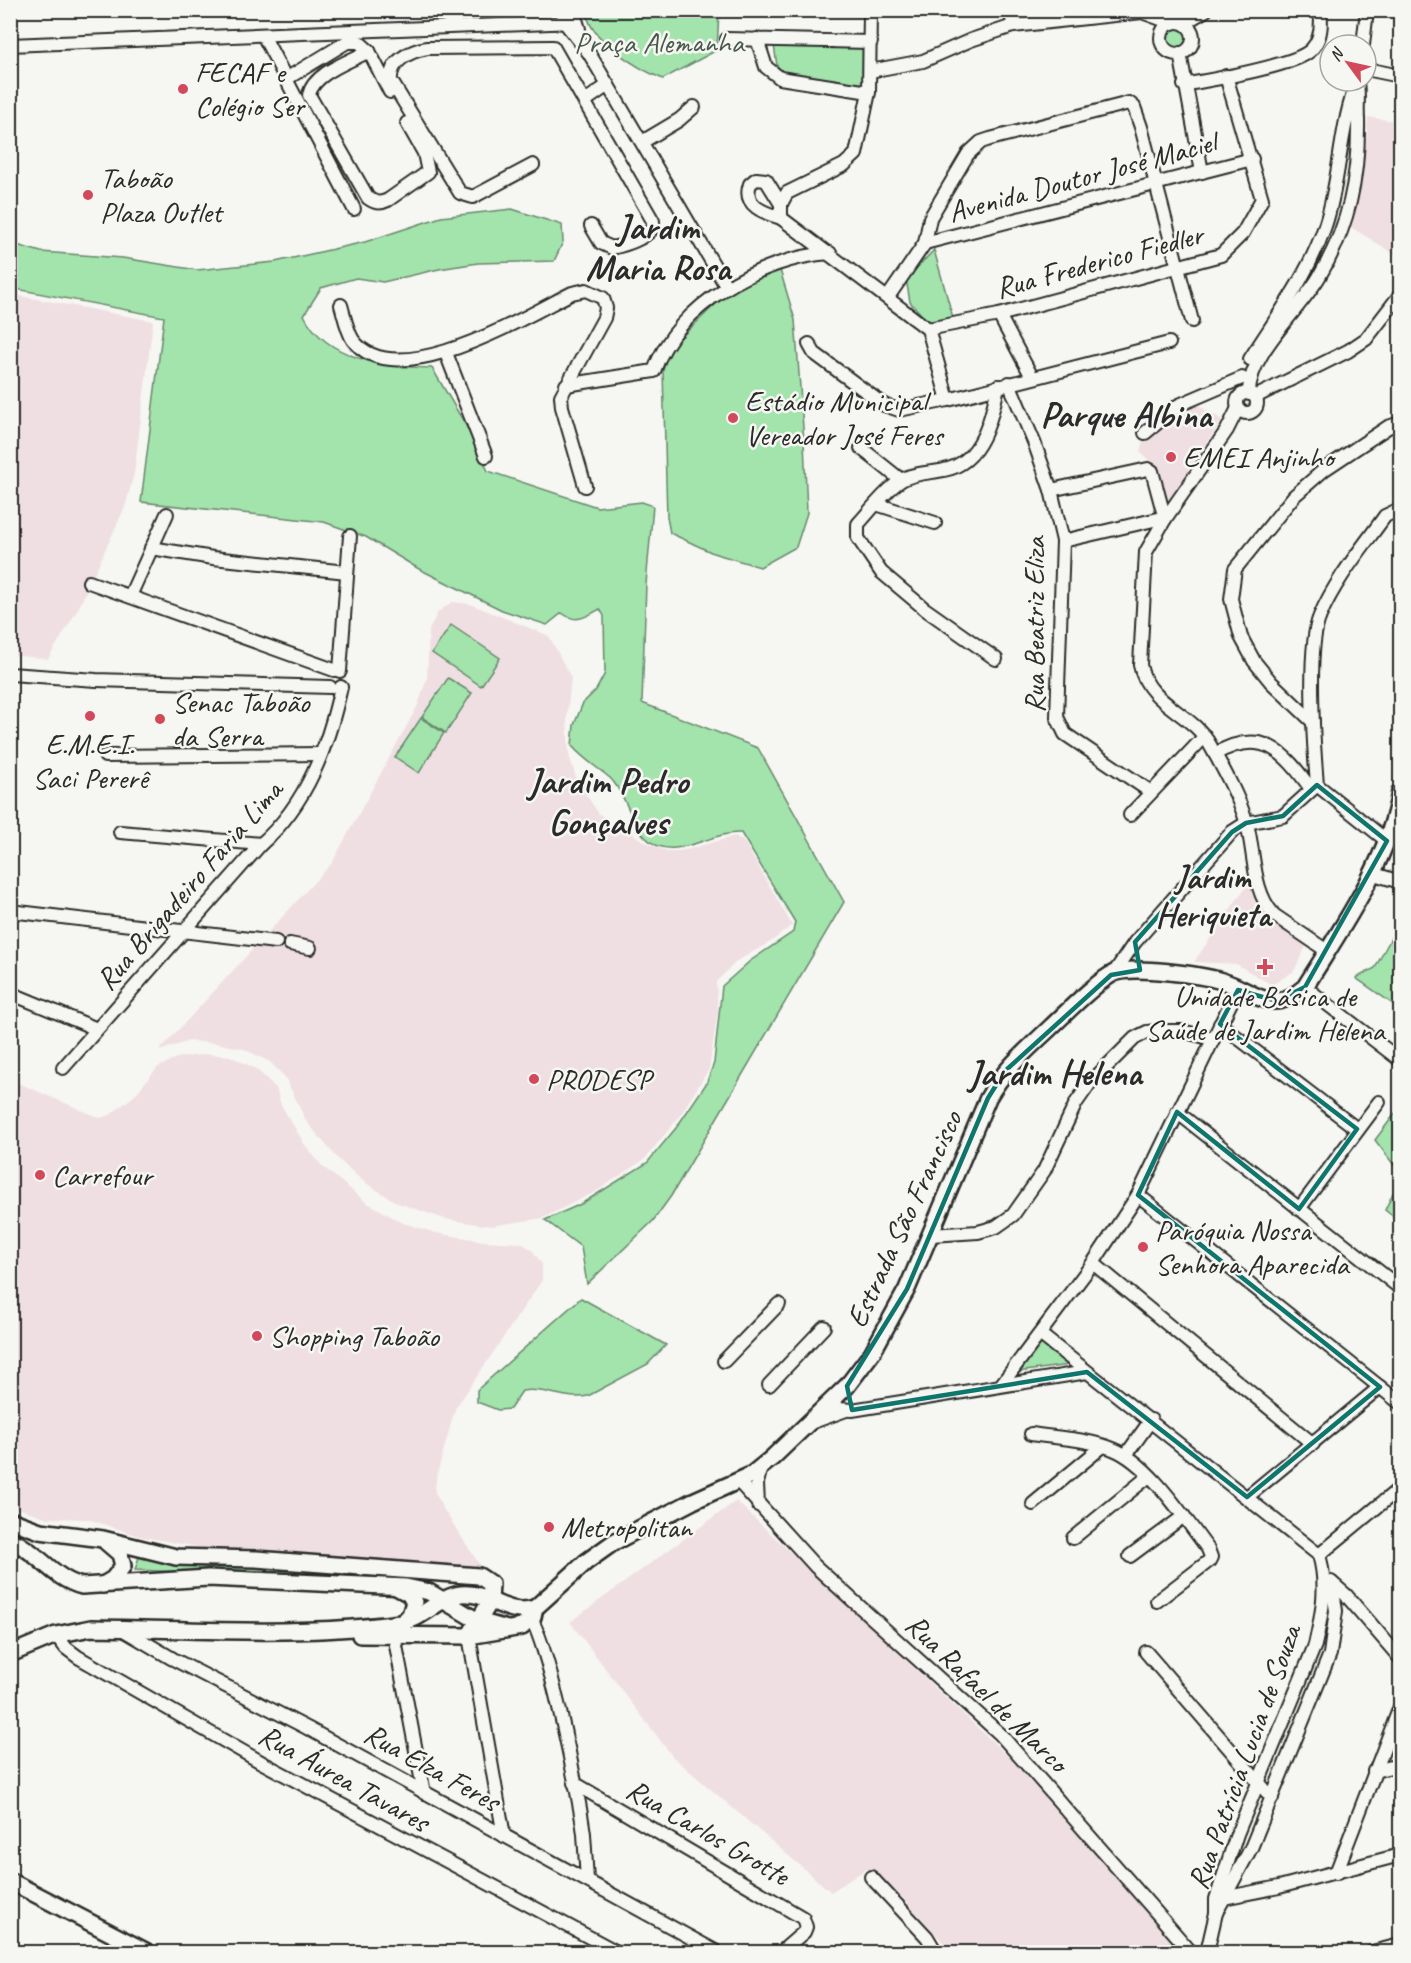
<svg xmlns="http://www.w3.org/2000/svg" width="1411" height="1963" font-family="Caveat,sans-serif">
<rect width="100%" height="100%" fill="#f6f6f2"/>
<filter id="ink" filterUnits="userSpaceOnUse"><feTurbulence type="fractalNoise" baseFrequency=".0167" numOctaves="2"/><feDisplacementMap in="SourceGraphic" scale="12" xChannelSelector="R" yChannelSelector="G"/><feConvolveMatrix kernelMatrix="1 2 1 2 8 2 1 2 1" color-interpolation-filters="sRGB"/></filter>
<g filter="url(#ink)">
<!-- built -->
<g fill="#efdfe3">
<polygon points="1368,117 1400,122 1400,258 1351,227 1365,154"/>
<polygon points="10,294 153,321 134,474 125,507 78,609 48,659 11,655"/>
<polygon points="1195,403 1222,420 1166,504 1161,472 1140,452 1143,440 1170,418"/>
<polygon points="452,602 470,604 549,636 571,678 567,718 569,755 577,781 599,814 647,843 669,852 686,850 735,836 745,843 792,925 772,941 737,961 716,982 718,1010 709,1069 679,1117 645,1159 597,1191 543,1218 491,1226 445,1219 398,1203 364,1182 338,1159 306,1121 285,1077 270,1062 244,1049 216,1043 189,1041 159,1051 332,863 418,705 427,679 429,630 438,612"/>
<polygon points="1249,882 1258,913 1306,946 1294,971 1272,985 1236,964 1194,962"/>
<polygon points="208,1054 230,1056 256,1069 276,1088 281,1105 305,1145 322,1166 366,1202 403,1223 436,1233 484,1241 522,1243 532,1250 542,1264 542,1280 455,1409 436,1478 435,1492 442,1507 481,1567 230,1553 139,1536 88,1519 49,1518 11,1506 11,1080 100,1118 110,1115 134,1096 157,1068 176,1058"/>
<polygon points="736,1501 1009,1757 1181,1952 948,1952 947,1947 903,1898 866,1869 831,1892 673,1757 570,1622"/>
</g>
<!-- green -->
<g fill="#a3e3ac" stroke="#67876c" stroke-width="1.5">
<path d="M587,10L719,11L717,50L663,79C641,70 585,38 587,10Z"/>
<circle cx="1177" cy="39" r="10"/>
<polygon points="774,45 865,48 865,87 789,78 777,66"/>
<path d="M512,209L562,225L563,242L554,261L478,263L439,269L383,282L356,278L321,288L304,315C327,361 387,367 432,368L471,434L488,471L597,507L642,502L653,506L646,584L642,703L758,748L844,902L671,1196L653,1221L587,1284L581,1247L545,1220L581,1204L647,1163L676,1128L706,1084L714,1063L722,986L750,961L793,932L795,922L741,833C718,832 698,846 675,848C633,852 632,799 610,778C597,767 583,759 572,746L574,725L583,703L596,690L605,673L604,616L600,609C586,617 576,624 562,613L547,625L502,610L419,569L366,537L324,522L141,502L164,317L11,288L10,243L41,252L123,258L197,270L275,262L365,242L441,217Z"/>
<polygon points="934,250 953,318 929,323 910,302 906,279"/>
<polygon points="780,270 795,320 804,441 807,513 796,547 760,567 713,553 670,533 667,517 663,371 668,350 726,294 743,280"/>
<polygon points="451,625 500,658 481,686 432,653"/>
<polygon points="448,678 472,693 446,733 422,717"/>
<polygon points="421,718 444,733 419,773 395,757"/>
<polygon points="1400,921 1400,1009 1356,978 1375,968"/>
<polygon points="1400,1107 1400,1173 1375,1140"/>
<polygon points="1400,1178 1400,1222 1385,1210"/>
<path d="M581,1298L666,1345L648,1364L588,1396C566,1401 545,1387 522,1391L510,1409L498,1410L477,1402V1390Z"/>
<polygon points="1041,1340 1069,1365 1018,1372"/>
<polygon points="140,1553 205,1564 432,1578 429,1582 135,1570"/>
</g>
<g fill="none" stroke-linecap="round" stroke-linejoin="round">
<!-- minor casing -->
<g stroke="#2b2b2b" stroke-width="16">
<g id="minor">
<polyline points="562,10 566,24 589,53 726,286"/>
<polyline points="573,10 579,29"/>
<polyline points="870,10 869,92 856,154 844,165 787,193 781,204 781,218 928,329 948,400"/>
<polyline points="1011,10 1013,26"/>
<circle cx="1177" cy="38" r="16"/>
<polyline points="1184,23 1206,10"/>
<polyline points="263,35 354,209"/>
<polyline points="727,39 871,42"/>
<polyline points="757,39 766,67 780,78 869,92"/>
<polyline points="10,45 575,22"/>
<polyline points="1363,45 1367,10"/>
<path d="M369,51C351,61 313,73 309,95L368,198C375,203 380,204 388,200L428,172L424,153L407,123"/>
<polyline points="1180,53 1202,172"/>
<polyline points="1366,69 1400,76"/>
<polyline points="870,71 923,61 971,40 1013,26 1142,12 1172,23"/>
<polyline points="286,79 347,42 359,42 369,51 390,92"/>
<path d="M1184,85C1209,80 1295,66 1311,50C1321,40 1322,24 1320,10"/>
<polyline points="585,101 608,85"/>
<polyline points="642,142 679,120 694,107"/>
<path d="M533,165L473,197L460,193L391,81C389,61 410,51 427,48L553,47L653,221V228C642,240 628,244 612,248L601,243L591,226"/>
<path d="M781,204L766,180L756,179L750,184C742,206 765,213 781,218"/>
<polyline points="925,243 1252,159"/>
<polyline points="888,297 925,243 930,218 968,154 981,142 990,139 1129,103 1134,107 1141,127 1192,321"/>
<path d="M341,305C344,315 347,331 353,340C395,396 526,316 572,293L586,290L603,298L606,308L604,318L561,396L562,407L585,486"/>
<polyline points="999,315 1032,377"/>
<polyline points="928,329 999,315 1221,255 1243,233 1262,199 1226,76"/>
<polyline points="809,344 814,353 884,405 899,410 948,400 1169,343"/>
<polyline points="446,353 486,456"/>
<path d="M1250,359C1278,315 1308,276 1325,226C1340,182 1339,134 1354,91"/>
<polyline points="1009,383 1034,442 1051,490 1063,541 1057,717 1065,734 1151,792"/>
<path d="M566,385L654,371C677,304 762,258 830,253"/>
<circle cx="1247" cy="403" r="10"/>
<path d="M1249,394C1248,354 1299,311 1319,277C1349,227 1359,177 1358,119C1357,107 1359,95 1357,82"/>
<polyline points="1255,397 1348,351 1366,339 1400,295"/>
<path d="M1238,408L1227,430L1165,519L1146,552L1140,665C1148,705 1192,712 1210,745C1224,770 1239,797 1247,824C1255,854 1252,891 1274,915L1327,951"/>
<polyline points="1145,433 1179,405 1242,378"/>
<polyline points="861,448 901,480"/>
<polyline points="1051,490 1148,469 1152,471 1165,519"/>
<polyline points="876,504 935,523"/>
<polyline points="1063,541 1158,519 1165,519"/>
<polyline points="151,548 213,558 347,572"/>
<polyline points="89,582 334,670"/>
<polyline points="130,596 167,514"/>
<path d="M996,659L925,609L881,572L858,538V524C871,510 884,492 900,481C911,473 931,473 944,470C982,463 992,417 998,386"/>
<polyline points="340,671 350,536"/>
<polyline points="10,674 96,680 330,687"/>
<polyline points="1313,722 1271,682 1254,661 1241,637 1231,599 1235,569 1294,496 1325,469 1388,427 1400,423"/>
<path d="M1215,754C1262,727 1284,751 1311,789"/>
<polyline points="105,756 321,754"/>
<polyline points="1130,815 1205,736"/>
<polyline points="120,832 261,844"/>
<path d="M1387,841L1317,785C1314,748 1306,647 1320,616C1335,580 1363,547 1385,516L1400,509"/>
<polyline points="1371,873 1400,882"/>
<polyline points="10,911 276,942"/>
<polyline points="290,944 310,948"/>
<polyline points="1114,973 1135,942 1232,832 1246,823 1283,816 1317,785"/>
<polyline points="1305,987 1400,1060"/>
<polyline points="10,993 97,1029"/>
<polyline points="1220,1024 1357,1129"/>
<path d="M63,1068L261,844C307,804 328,746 341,687"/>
<polyline points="1177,1112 1400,1288"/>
<polyline points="1138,1195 1400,1403"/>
<polyline points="1299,1209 1379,1102"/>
<polyline points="931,1235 978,1232 996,1227 1013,1215 1044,1171 1076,1103 1090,1083 1135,1038 1147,1032 1157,1031 1182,1031 1213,1039"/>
<polyline points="1093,1263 1313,1444"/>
<path d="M1041,1335L1319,1555C1328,1585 1322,1615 1315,1645L1237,1834L1216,1899V1913"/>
<polyline points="724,1361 779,1304"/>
<polyline points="769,1385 824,1327"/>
<polyline points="1001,1385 1093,1263 1138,1195 1237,990"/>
<polyline points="830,1404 839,1409 852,1410 1087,1372"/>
<polyline points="810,1423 846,1410"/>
<path d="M1031,1434C1058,1438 1088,1439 1113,1449C1149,1463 1185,1519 1208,1549L1211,1557L1209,1561L1157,1601"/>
<polyline points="1126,1455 1151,1420"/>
<polyline points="738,1481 815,1566 1000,1734 1191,1952"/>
<polyline points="1247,1497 1380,1387"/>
<polyline points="1033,1504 1103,1446"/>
<polyline points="758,1505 757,1483 761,1467"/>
<polyline points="1073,1538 1149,1476"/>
<polyline points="1319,1555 1400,1488"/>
<polyline points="1130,1556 1184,1516"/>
<polyline points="1331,1582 1346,1595 1400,1658"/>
<path d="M526,1612C546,1626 580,1801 584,1834C585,1849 586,1865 587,1880"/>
<polyline points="122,1629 173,1659 307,1728 717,1952"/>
<polyline points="56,1635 66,1648 78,1657 261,1762 617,1952"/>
<polyline points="394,1635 424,1793"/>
<polyline points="469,1636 504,1836"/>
<polyline points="1146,1652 1272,1798"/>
<polyline points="1374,1771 1400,1765"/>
<polyline points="574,1783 803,1918 806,1927 804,1932 781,1952"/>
<polyline points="1336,1873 1400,1707"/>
<polyline points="871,1877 927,1937 936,1952"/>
<polyline points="1218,1899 1279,1887 1400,1855"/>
<polyline points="1207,1952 1216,1913 1251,1848 1330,1654 1336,1611 1332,1583"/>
<polyline points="1372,1952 1400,1945"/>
</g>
</g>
<!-- major casing -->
<g stroke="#2b2b2b" stroke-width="20">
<g id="major">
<polyline points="10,1520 40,1531 103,1539 176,1557 256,1559 479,1576 491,1584 490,1602 469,1636"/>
<path d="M10,1540C38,1551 53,1579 82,1586L208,1578L406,1587L429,1592L478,1621L507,1629"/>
<polyline points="103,1585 113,1579 123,1566 120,1554 106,1542"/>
<polyline points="396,1587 409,1594 414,1602 410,1615 403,1622"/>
<polyline points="360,1635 469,1636 522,1627 533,1617 535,1608"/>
<path d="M10,1654L56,1635L91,1628C194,1629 299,1637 400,1623C424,1619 438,1597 461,1594C489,1591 503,1617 535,1608L586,1562L614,1542L693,1501L751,1475L772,1458L847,1386L872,1353L907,1289L988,1098C1004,1069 1027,1050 1051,1027C1066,1013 1097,981 1114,973C1133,965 1201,975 1222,981C1256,991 1270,1017 1305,987C1342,927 1388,863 1400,792"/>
<polyline points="10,1881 147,1952"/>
</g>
</g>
<!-- minor -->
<use href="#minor" stroke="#f6f6f2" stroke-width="12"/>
<!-- major -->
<use href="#major" stroke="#f6f6f2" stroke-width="15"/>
</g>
</g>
<!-- marked area -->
<path fill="none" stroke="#0f766e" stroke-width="4.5" stroke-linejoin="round" d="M1317,785L1387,841L1305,987L1277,1001L1238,990L1220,1024L1357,1129L1299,1209L1177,1112L1138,1195L1380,1387L1247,1497L1087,1372L852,1410L847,1386L907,1289L988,1098L1005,1071L1111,975L1140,970L1135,942L1232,832L1246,823L1283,816Z"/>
<!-- markers -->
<g fill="#d1495b" stroke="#f6f6f2" stroke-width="2">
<circle cx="183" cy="89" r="6"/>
<circle cx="88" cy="195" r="6"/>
<circle cx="733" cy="418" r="6"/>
<circle cx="1171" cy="457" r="6"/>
<circle cx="90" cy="716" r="6"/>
<circle cx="160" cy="719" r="6"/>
<path d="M1262 958h6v6h6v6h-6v6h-6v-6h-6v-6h6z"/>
<circle cx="534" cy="1079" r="6"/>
<circle cx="40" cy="1175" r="6"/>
<circle cx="1143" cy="1247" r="6"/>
<circle cx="257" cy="1336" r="6"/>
<circle cx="549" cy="1527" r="6"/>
</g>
<g text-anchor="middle" stroke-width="5" stroke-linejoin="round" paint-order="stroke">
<!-- park labels -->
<g font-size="30" fill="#49594b" stroke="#f6f6f2">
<text x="659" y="52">Praça Alemanha</text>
</g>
<!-- poi labels -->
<g font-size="30" fill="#2b2b2b" stroke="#f6f6f2" text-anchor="start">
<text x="195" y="82">FECAF e<tspan x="195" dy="34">Colégio Ser</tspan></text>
<text x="100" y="188">Taboão<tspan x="100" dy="34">Plaza Outlet</tspan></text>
<text x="745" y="411">Estádio Municipal<tspan x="745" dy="34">Vereador José Feres</tspan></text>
<text x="1183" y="467">EMEI Anjinho</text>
<text x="172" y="712">Senac Taboão<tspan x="172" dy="34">da Serra</tspan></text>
<text x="90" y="754" text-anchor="middle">E.M.E.I.<tspan x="90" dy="34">Saci Pererê</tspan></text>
<text x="1265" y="1006" text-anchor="middle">Unidade Básica de<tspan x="1265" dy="34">Saúde de Jardim Helena</tspan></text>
<text x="546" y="1089">PRODESP</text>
<text x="52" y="1185">Carrefour</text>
<text x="1155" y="1240">Paróquia Nossa<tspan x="1155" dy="34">Senhora Aparecida</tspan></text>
<text x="269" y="1346">Shopping Taboão</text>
<text x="561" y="1537">Metropolitan</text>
</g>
<!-- street labels -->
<g font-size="30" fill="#2b2b2b" stroke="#f6f6f2">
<text transform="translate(1082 177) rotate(-15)" y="10">Avenida Doutor José Maciel</text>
<text transform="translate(1099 261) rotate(-15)" y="10">Rua Frederico Fiedler</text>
<text transform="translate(1034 625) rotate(-90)" y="10">Rua Beatriz Eliza</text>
<text transform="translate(189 885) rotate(-49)" y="10">Rua Brigadeiro Faria Lima</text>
<text transform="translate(904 1219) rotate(-65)" y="10">Estrada São Francisco</text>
<text transform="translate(987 1693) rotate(44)" y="10">Rua Rafael de Marco</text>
<text transform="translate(1244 1757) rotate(-70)" y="10">Rua Patrícia Lucia de Souza</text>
<text transform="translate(432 1767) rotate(29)" y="10">Rua Elza Feres</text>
<text transform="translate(344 1778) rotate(29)" y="10">Rua Áurea Tavares</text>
<text transform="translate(708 1832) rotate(30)" y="10">Rua Carlos Grotte</text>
</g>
<!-- quarter labels -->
<g font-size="33" font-weight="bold" fill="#2b2b2b" stroke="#f6f6f2">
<text x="1213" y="888">Jardim<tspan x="1213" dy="38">Heriquieta</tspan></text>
</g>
<!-- district labels -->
<g font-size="36" font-weight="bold" fill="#2b2b2b" stroke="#f6f6f2">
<text x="658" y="239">Jardim<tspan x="658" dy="41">Maria Rosa</tspan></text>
<text x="1126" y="427">Parque Albina</text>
<text x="608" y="793">Jardim Pedro<tspan x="608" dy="41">Gonçalves</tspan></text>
<text x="1055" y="1085">Jardim Helena</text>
</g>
</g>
<!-- margin -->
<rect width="1411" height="1963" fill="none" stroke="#f6f6f2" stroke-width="36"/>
<rect x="18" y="18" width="1375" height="1927" fill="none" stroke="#2b2b2b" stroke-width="2" filter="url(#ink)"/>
<!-- north arrow -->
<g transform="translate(1348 63) rotate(303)"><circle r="28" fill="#f6f6f2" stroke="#a5a5a2" stroke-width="1.5"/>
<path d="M0-4.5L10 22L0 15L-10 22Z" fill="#d1495b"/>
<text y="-9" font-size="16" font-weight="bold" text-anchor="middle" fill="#2b2b2b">N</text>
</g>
</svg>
